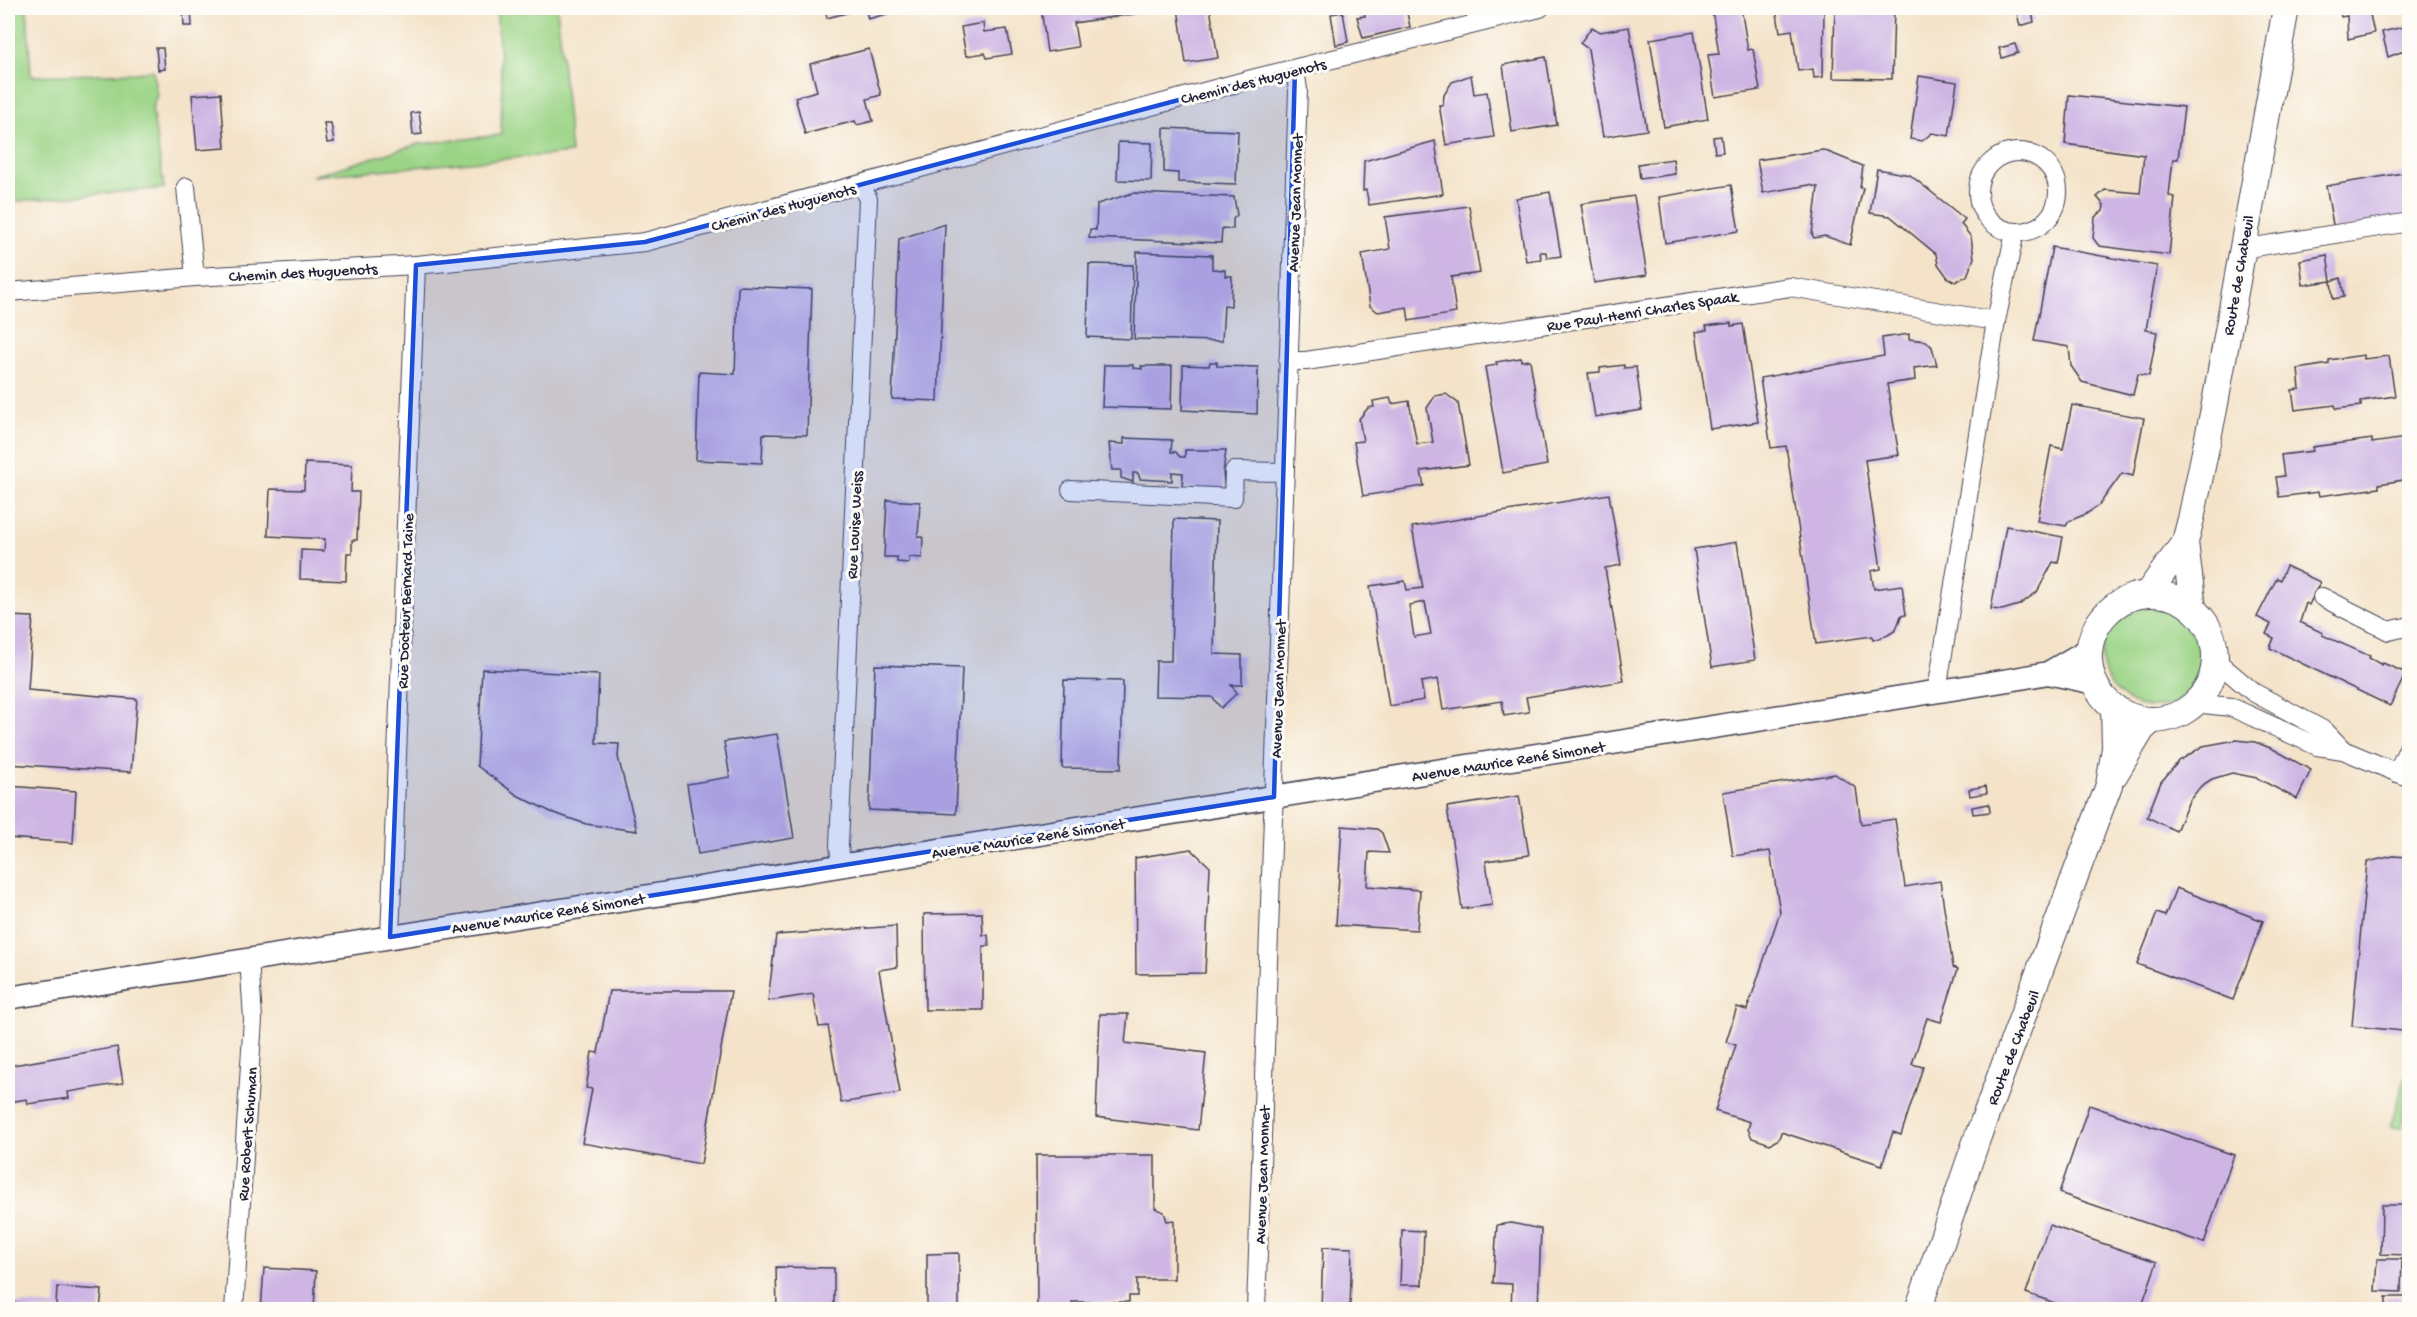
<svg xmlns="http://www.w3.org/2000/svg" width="2417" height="1317" font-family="'Gochi Hand',sans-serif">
<rect width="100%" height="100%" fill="#fdfcf7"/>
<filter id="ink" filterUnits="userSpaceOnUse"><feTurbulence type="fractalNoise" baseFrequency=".0167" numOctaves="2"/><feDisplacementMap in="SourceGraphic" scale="12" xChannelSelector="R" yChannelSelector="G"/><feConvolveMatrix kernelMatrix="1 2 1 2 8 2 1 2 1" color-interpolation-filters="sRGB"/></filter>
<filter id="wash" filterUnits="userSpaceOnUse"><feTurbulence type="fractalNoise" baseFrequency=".008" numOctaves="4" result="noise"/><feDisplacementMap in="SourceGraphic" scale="24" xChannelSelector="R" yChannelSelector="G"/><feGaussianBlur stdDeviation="1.35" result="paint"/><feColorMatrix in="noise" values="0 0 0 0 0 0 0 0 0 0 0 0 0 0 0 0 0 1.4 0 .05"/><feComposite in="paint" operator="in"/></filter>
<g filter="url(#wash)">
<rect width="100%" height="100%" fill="#f4e3c9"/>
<!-- green -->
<g fill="#9bd486" stroke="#5e7b60" stroke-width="1.5">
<polygon points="8,8 27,8 31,76 136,73 153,70 157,96 152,108 164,188 8,202"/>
<polygon points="496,8 557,8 571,153 312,176 418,144 501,135 502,86"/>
<circle cx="2153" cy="656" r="51"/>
<path d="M2409,1066C2410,1087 2402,1106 2402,1128L2390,1127Z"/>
</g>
<g id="blocks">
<!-- building -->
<g fill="#ceb5e4" fill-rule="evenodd">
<polygon points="183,8 191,8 192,26 184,26"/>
<polygon points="825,8 908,8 868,19 865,8 827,18"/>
<polygon points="1041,8 1166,8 1166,9 1074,23 1078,47 1047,52"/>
<polygon points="1178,8 1210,8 1218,58 1186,63"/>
<polygon points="1363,8 1406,8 1410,27 1363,38 1357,17 1365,16"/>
<polygon points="1729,8 1741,8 1748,50 1753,49 1760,90 1715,97 1708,55 1719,54 1712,10"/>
<polygon points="1776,8 1824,8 1823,77 1814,78 1813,69 1798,71 1792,30 1780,32"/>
<polygon points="1835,8 1894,8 1892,79 1833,78"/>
<polygon points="2031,8 2034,22 2020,26 2016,10"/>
<polygon points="2339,8 2369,10 2374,33 2348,39 2347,16 2341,17"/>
<polygon points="1343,12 1348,42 1336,45 1331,14"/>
<polygon points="983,23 984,32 1007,29 1012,54 987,58 985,53 966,56 961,27"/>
<polygon points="2407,26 2409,28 2409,49 2388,57 2382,32"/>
<polygon points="1592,27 1600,32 1629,27 1647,130 1603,137 1588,49 1580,43"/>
<polygon points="1694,32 1708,119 1664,127 1650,39"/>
<polygon points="2015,44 2018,53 2002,58 1999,48"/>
<polygon points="156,48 163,48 165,69 158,70"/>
<polygon points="869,49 881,95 867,99 873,121 857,125 855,121 805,134 795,97 817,91 810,64"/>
<polygon points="1546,57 1557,125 1512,132 1503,65"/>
<polygon points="1471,75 1474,94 1487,92 1494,137 1446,145 1439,105 1443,105 1444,95 1452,82"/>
<polygon points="1919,76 1957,82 1949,136 1932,133 1922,141 1910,139"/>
<polygon points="221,93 225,148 197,150 192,95"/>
<polygon points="2069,95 2184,107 2178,159 2173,159 2169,196 2175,197 2169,255 2099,246 2093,238 2095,217 2103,211 2104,205 2097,197 2105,190 2140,193 2144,155 2065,144"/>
<polygon points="419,112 422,134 413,135 411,113"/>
<polygon points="324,123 331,123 334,142 327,143"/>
<polygon points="1164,128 1238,131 1236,184 1178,182 1178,173 1164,172"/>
<polygon points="1721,136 1723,152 1715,153 1713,137"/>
<polygon points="1435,141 1443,194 1369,205 1366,190 1363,191 1364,161"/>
<polygon points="1118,142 1152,143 1151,181 1117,180"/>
<polygon points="1823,150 1863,166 1860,188 1863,188 1850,245 1825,236 1814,238 1812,234 1818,187 1809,185 1763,193 1757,160"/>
<polygon points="1673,159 1675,174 1640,179 1638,164"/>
<polygon points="1877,169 1910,175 1965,219 1961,224 1971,237 1974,258 1967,276 1955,282 1948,278 1938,264 1936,254 1890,216 1870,213"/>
<polygon points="2409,172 2409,216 2334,230 2326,186"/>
<polygon points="1731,185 1739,231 1665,243 1659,197"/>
<polygon points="1550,192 1561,256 1547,258 1546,252 1540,252 1541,259 1526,261 1516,198"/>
<polygon points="1133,193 1234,197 1237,215 1233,219 1233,229 1222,228 1221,243 1089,238 1090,229 1096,230 1097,204"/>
<polygon points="1634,196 1647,275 1594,283 1581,204"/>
<polygon points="1469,206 1480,273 1451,277 1456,313 1409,321 1407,307 1378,312 1370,306 1362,254 1390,249 1385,217"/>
<polygon points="945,224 938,401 892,399 899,239"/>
<polygon points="2052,247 2157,266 2146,330 2157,332 2149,376 2138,374 2133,395 2082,382 2071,366 2069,347 2034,341"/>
<polygon points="1137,252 1212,255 1212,269 1225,270 1225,276 1232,276 1231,306 1224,305 1222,341 1134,339"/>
<polygon points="2327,255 2331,281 2303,285 2300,260"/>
<polygon points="1089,264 1133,265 1131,339 1087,337"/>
<polygon points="2341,278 2344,297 2333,299 2331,281"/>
<polygon points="738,286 812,289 807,435 763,434 762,463 696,460 699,372 735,374"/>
<polygon points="1731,323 1731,326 1743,324 1758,422 1710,429 1696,332 1707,330 1706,326"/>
<polygon points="1909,334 1909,339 1926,341 1932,347 1937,365 1914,368 1915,380 1887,384 1899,455 1865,460 1881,569 1871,571 1874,589 1902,585 1906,615 1901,616 1896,630 1888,635 1873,640 1872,636 1816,644 1786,446 1771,448 1760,378 1884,356 1882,338"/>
<polygon points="2364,355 2364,359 2389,356 2395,396 2361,401 2361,406 2336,409 2335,405 2295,410 2292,390 2300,389 2298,369 2329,364 2329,360"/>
<polygon points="1521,358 1521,361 1530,360 1547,465 1503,473 1485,367 1497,365 1496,362"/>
<polygon points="1210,362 1217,362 1217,366 1258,367 1257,414 1182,410 1183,365 1209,366"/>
<polygon points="1104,365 1133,365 1133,368 1142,369 1141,366 1172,366 1171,409 1102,407"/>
<polygon points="1624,365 1624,368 1636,367 1642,410 1595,417 1588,373 1600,372 1600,368"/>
<polygon points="1446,394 1458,403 1469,465 1421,471 1424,486 1363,496 1354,442 1363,441 1359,419 1368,408 1374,407 1373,401 1390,398 1392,404 1409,401 1417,444 1433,442 1427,408 1435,396"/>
<polygon points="2072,405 2144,418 2133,476 2122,473 2099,505 2086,514 2069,521 2066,526 2037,521 2051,446 2063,449"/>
<polygon points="1124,438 1172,440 1171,452 1176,452 1180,457 1185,457 1185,450 1226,450 1223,473 1225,491 1182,488 1183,473 1172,472 1172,481 1140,479 1138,473 1133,473 1133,482 1121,478 1121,470 1112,470 1109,443 1124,444"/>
<polygon points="2406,438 2409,479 2379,484 2379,488 2319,496 2318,492 2279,497 2276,477 2284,476 2281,455 2313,451 2312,447 2372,439 2372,443"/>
<polygon points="305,463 352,465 351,492 359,492 357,540 352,540 352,553 347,553 346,581 300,579 301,550 324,551 325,539 268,536 270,489 304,490"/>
<path d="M1609,494L1621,565L1605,568L1624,681L1526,697L1529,712L1504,716L1502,701L1443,710L1438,679L1421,682L1424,700L1389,706L1370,586L1405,581L1407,590L1423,588L1412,527ZM1425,602L1431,634L1414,637L1409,605Z"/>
<polygon points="887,500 920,502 918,537 923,537 922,558 909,557 909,563 897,562 897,557 884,557"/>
<polygon points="1174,519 1217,521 1214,654 1242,655 1242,685 1231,685 1237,693 1221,708 1212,697 1155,696 1156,661 1171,661"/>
<polygon points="2006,526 2063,537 2058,563 2053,562 2037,592 2019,605 2002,610 1991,609"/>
<polygon points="1737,542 1755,660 1712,667 1694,549"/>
<polygon points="2286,566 2320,582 2309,605 2306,603 2300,622 2323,633 2322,635 2370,656 2369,658 2382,665 2383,663 2406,673 2390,706 2270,648 2274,638 2266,634 2271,624 2257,617 2277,578 2280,580"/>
<polygon points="8,616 33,617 28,690 137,699 131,772 8,764"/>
<polygon points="875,665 962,668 956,814 869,810"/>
<polygon points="482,669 599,675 596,743 619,744 618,757 637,831 586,824 551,812 517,795 477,766"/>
<polygon points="1064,680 1123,681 1121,769 1062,768"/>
<polygon points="777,734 794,838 698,854 687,784 730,777 724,742"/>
<polygon points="2236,740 2255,742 2273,749 2311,770 2297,799 2257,778 2232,773 2212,779 2201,786 2189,801 2176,831 2147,817 2161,782 2179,761 2203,746"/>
<polygon points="1835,774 1856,788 1861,824 1895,819 1905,887 1940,881 1953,967 1958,969 1941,1022 1927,1018 1912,1064 1923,1067 1901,1135 1893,1132 1882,1165 1781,1132 1779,1139 1770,1144 1752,1138 1748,1129 1750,1122 1715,1111 1736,1045 1726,1042 1737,1007 1747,1010 1780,912 1770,851 1733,856 1723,792"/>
<polygon points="8,786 76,791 73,843 8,838"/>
<polygon points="1986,786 1987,793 1970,796 1969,789"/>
<polygon points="1519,796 1529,855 1486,861 1492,905 1462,909 1447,807"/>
<polygon points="1989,804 1990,812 1973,814 1972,807"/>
<polygon points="1342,826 1377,829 1382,833 1389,853 1369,852 1367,886 1420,890 1417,930 1336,925"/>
<polygon points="1191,849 1210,867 1205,973 1136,974 1135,858"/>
<polygon points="2393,856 2409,857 2409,1013 2403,1031 2352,1026 2367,862"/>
<polygon points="2176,888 2263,921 2233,1000 2137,964 2157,913 2165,916"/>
<polygon points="982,913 983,935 988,935 989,946 983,946 983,1010 925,1010 924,914"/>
<polygon points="896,926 897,967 879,970 900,1093 841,1103 828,1026 819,1027 813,994 768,1001 776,935"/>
<polygon points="609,991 731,991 701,1164 582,1143 592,1089 586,1088 592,1052 598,1053"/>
<polygon points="1100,1014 1128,1014 1125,1043 1206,1053 1198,1130 1096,1117"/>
<polygon points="117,1047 123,1083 68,1092 69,1098 28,1104 27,1099 8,1102 8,1066"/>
<polygon points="2089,1105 2234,1155 2204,1243 2059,1193"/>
<polygon points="1036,1155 1155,1155 1155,1208 1164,1212 1167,1221 1174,1220 1174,1279 1137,1279 1137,1296 1129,1296 1129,1302 1072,1302 1072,1310 1037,1310"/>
<polygon points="2382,1205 2408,1205 2407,1255 2381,1254"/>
<polygon points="1511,1223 1541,1229 1538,1310 1511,1310 1512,1284 1493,1283 1497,1225"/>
<polygon points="2049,1225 2157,1262 2143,1302 2157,1307 2156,1310 2075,1310 2026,1293"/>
<polygon points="1402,1230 1424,1231 1422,1285 1400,1285"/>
<polygon points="1323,1247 1352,1248 1350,1310 1321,1310"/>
<polygon points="959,1253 959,1310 927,1310 927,1254"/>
<polygon points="2377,1259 2402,1259 2401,1292 2375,1291"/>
<polygon points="776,1267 834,1268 834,1310 777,1310"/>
<polygon points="264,1268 316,1271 314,1310 261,1310"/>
<polygon points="57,1287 102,1290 100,1310 8,1310 8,1303 56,1306"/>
<polygon points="2386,1297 2406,1297 2405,1310 2386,1310"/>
</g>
</g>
</g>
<g filter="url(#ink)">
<use href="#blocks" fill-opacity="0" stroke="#423f50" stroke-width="1.5"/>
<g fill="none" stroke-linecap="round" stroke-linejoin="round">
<!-- minor casing -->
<g stroke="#423f50" stroke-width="20">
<g id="minor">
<circle cx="2018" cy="192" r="40"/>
<polyline points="186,187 195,277"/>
<polyline points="2242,249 2410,222"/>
<polyline points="8,292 195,277 416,265 645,242 1252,79 1540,8"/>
<polyline points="1288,361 1306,361 1790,287 1996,321"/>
<polyline points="1071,490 1233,498 1234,471 1284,472"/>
<polyline points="2322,597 2389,631 2410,626"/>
<polyline points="2215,660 2253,692 2325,731 2343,750"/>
<polyline points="1937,691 1996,321 2015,232"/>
<polyline points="2194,703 2231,707 2317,746 2343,750 2410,778"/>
<polyline points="2397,773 2410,744"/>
<polyline points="841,866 839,845 868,199 861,185"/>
<polyline points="390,937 416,265"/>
<polyline points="234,1310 253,1019 249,958"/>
<polyline points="1256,1310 1298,90 1295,69"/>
</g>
</g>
<!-- tertiary casing -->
<g stroke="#423f50" stroke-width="25">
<g id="tertiary">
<polyline points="2048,673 2095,683"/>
<polyline points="8,998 2015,679 2048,673 2089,649"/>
</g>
</g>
<!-- secondary casing -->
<g stroke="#423f50" stroke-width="28">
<g id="secondary">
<polyline points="2185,542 2193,609"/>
<polyline points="2147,594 2185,542 2191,519 2214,409 2286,8"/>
<circle cx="2152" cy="657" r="63"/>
<polyline points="2115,774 2142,729 2152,720"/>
<polyline points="1918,1310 1978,1136 2109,785 2115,748 2114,707"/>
</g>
</g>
<!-- minor -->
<use href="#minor" stroke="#fff" stroke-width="18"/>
<!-- tertiary -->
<use href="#tertiary" stroke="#fff" stroke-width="22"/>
<!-- secondary -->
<use href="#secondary" stroke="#fff" stroke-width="26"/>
</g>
</g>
<!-- marked area -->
<path fill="#1d4ed8" fill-opacity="0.2" stroke="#1d4ed8" stroke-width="4.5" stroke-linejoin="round" d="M1295,69L1274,797L390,937L416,265L645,242Z"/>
<g text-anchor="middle" stroke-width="6" stroke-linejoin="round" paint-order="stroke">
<!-- street labels -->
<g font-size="16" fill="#22223b" stroke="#fdfcf7">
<text transform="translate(1253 80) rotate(-14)" y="6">Chemin des Huguenots</text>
<text transform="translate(1294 203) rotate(-88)" y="6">Avenue Jean Monnet</text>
<text transform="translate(783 206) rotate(-15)" y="6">Chemin des Huguenots</text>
<text transform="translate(303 271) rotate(-3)" y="6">Chemin des Huguenots</text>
<text transform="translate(2237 275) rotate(-80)" y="6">Route de Chabeuil</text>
<text transform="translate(1642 310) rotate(-9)" y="6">Rue Paul-Henri Charles Spaak</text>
<text transform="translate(853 525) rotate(-87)" y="6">Rue Louise Weiss</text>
<text transform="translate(404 601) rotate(-88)" y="6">Rue Docteur Bernard Taine</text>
<text transform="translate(1277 689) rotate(-88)" y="6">Avenue Jean Monnet</text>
<text transform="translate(1508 760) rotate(-9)" y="6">Avenue Maurice René Simonet</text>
<text transform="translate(1028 837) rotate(-9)" y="6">Avenue Maurice René Simonet</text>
<text transform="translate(548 912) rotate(-9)" y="6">Avenue Maurice René Simonet</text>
<text transform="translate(2012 1047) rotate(-69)" y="6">Route de Chabeuil</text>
<text transform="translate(246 1134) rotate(-86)" y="6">Rue Robert Schuman</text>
<text transform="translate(1261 1175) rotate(-88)" y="6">Avenue Jean Monnet</text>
</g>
</g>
<!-- margin -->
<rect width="2417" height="1317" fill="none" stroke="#fdfcf7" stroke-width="30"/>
</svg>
